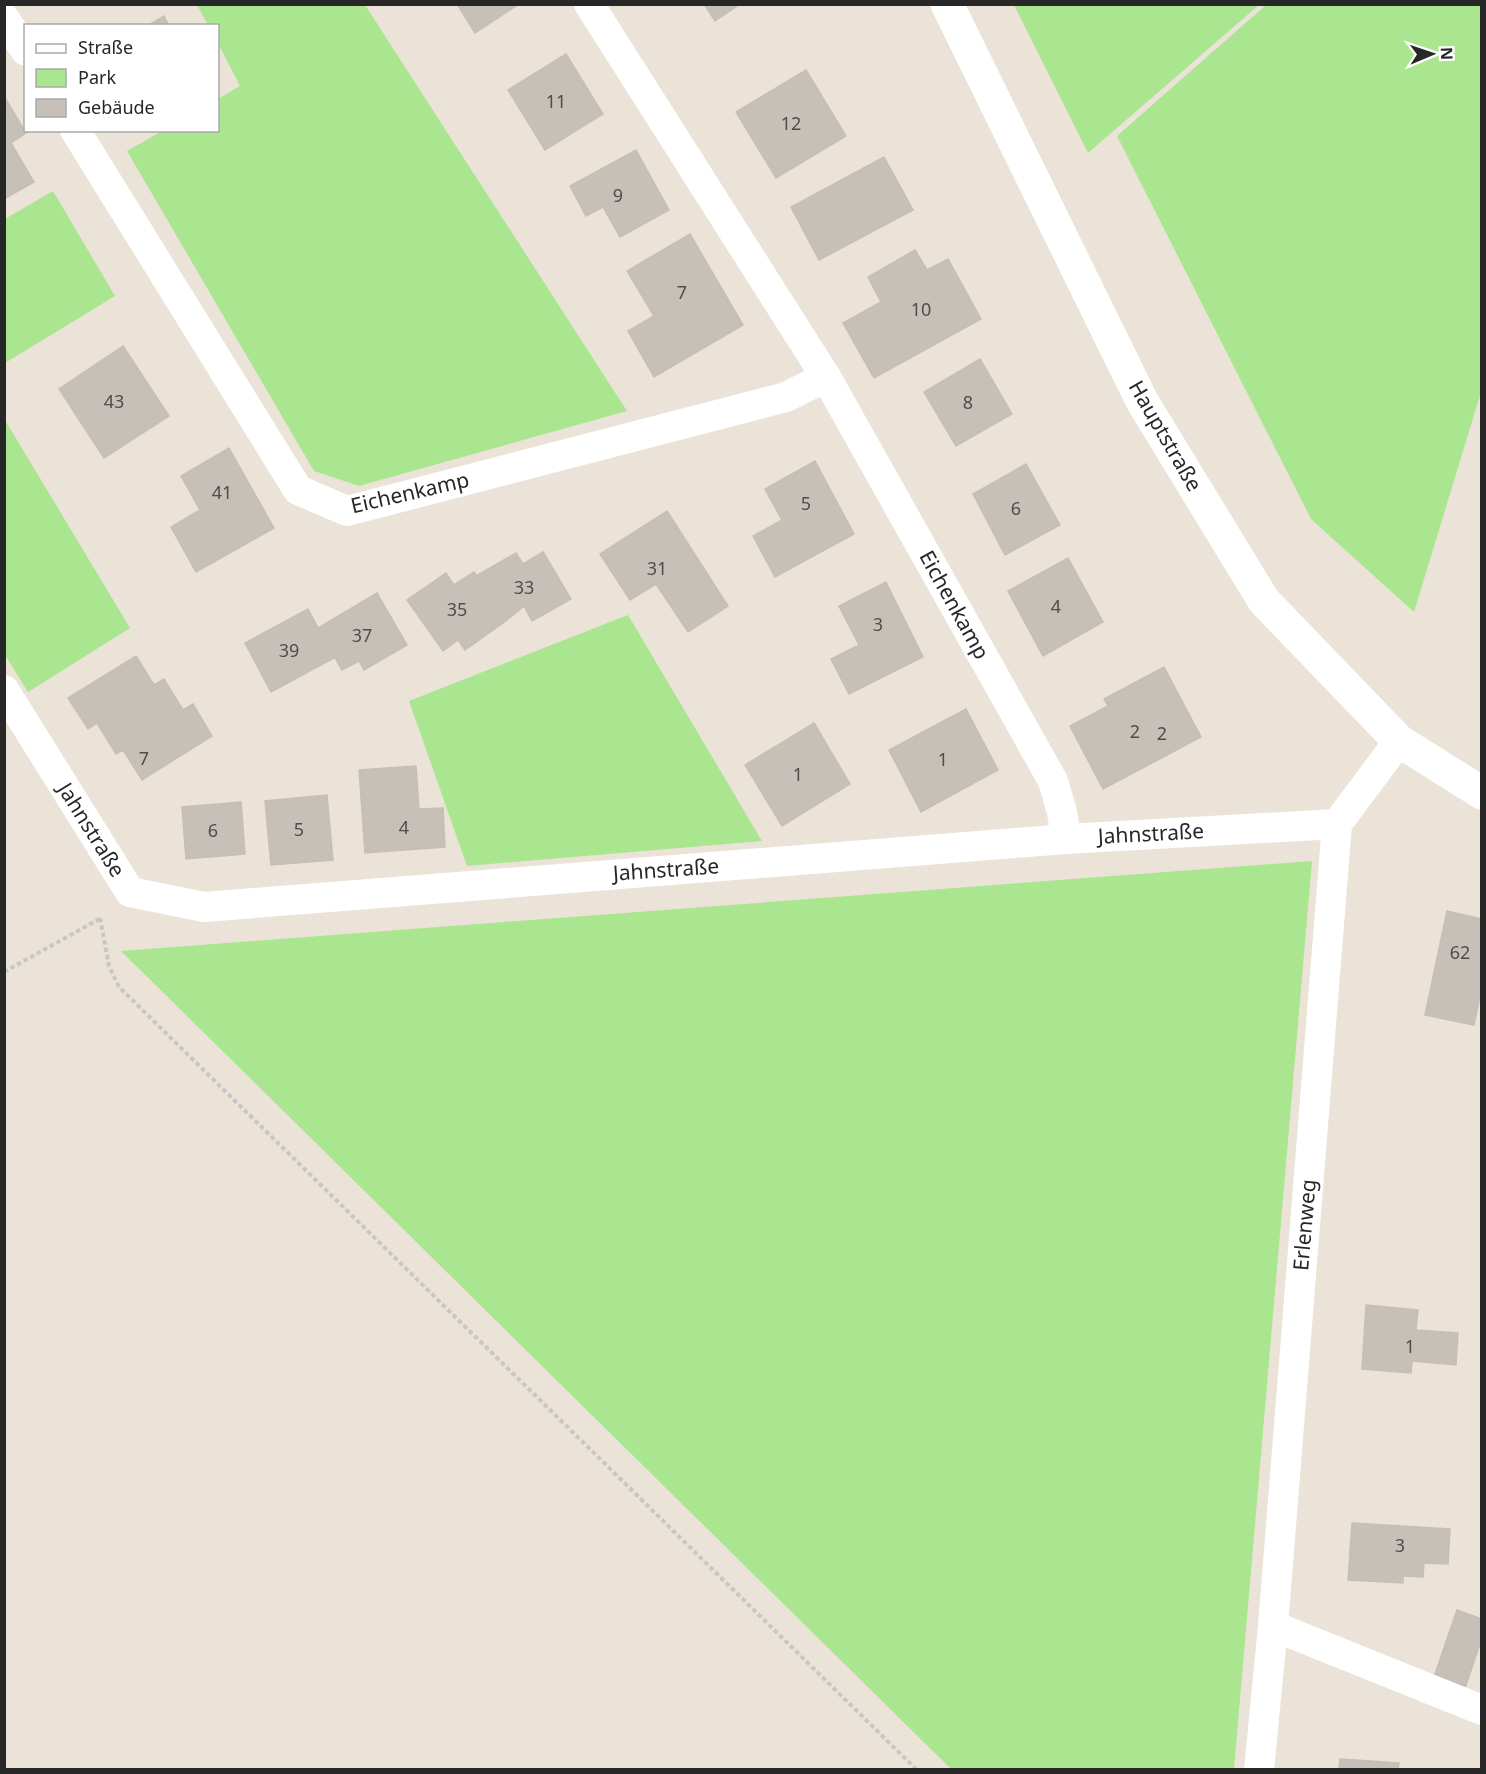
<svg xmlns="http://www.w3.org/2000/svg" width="1486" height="1774" font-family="'Noto Sans',sans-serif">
<rect width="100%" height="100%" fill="#ebe3d7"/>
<!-- green -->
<g fill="#aae590">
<polygon points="197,5 365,5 627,411 359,486 314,471 127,151 162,131 218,130 218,99 240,86 218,43 218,26 208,25"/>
<polygon points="1014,5 1259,5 1088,153"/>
<polygon points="1266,5 1481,5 1481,392 1414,612 1311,519 1117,136"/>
<polygon points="53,191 115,296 5,363 5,219"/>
<polygon points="5,420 130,628 28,692 5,655"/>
<polygon points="628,615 762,841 467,866 409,701"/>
<polygon points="1312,861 1234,1769 951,1769 121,951"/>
</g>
<!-- building -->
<g fill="#c6c0b8" stroke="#c6bfb2" stroke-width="1.5">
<polygon points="457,4 519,4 475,33"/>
<polygon points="704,4 740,4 715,21"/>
<polygon points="164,16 169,26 147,26"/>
<polygon points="566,54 603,114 545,150 508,90"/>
<polygon points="806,70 846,136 776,178 736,112"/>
<polygon points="4,96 26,133 11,143 34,182 4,199"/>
<polygon points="636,150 669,210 620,237 603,207 586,216 570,186"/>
<polygon points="884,157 913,210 819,260 791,207"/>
<polygon points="690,234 743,325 654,377 628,331 654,316 627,271"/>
<polygon points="915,250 927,270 948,259 981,319 874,378 843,323 881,302 868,277"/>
<polygon points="123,346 169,416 104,458 59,389"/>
<polygon points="980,359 1012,414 956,446 924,392"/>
<polygon points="229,448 274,528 196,572 171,527 200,510 181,476"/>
<polygon points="815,461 854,534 775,577 753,536 782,520 765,489"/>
<polygon points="1026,464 1060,525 1005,555 973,494"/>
<polygon points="667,511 728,606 688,632 656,584 630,600 600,554"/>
<polygon points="543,552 571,599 532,621 524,606 507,620 476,576 516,553 523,564"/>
<polygon points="1068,558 1103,622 1043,656 1008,591"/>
<polygon points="474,572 507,620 465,650 458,640 443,651 407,600 446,573 454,585"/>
<polygon points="886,582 923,657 849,694 831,659 859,645 839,606"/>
<polygon points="377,593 407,645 364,670 359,661 342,670 318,628"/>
<polygon points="308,609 334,658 271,692 245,643"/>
<polygon points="136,656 154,685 164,679 183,710 193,704 212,736 142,780 123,750 116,754 97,723 88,729 68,698"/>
<polygon points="1164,667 1201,737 1103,789 1070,726 1108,706 1104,699"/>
<polygon points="966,709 998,770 921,812 889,750"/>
<polygon points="814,723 850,784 782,826 745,765"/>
<polygon points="416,766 419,809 443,808 445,847 365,853 359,770"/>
<polygon points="327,795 333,860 271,865 265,801"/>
<polygon points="241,802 245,854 186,859 182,807"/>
<polygon points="1447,911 1482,919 1482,986 1474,1025 1425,1015"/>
<polygon points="1366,1305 1418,1310 1416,1330 1458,1333 1456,1365 1412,1361 1411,1373 1362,1369"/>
<polygon points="1352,1523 1450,1529 1448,1564 1424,1563 1423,1577 1403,1576 1403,1583 1348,1580"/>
<polygon points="1457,1610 1482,1619 1482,1638 1465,1688 1434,1677"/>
<polygon points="1340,1759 1399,1763 1398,1770 1339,1770"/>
</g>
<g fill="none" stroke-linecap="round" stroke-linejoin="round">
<!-- path -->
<g stroke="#c7c7c7" stroke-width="4" stroke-dasharray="4.5 3" stroke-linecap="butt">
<polyline points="100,918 109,966 119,987 917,1770"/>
<polyline points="4,972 101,918"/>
</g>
<!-- minor -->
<g stroke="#fff" stroke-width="30">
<polyline points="589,4 826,377 1053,781 1062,812 1066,839"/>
<polyline points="4,18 26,51"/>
<polyline points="75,130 298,490 347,511 786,397 826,377"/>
<polyline points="4,690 130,892 204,907 1066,839 1337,824 1399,741"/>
<polyline points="1273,1626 1482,1710"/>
<polyline points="1259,1770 1273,1626 1337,824"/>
</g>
<!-- tertiary -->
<polyline stroke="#fff" stroke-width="33" points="947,4 1142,401 1264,601 1399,741 1482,793"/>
</g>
<g text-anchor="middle" stroke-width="6" stroke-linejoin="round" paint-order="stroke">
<!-- number labels -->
<g font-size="18" fill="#4f4d4b">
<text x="556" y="108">11</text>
<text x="791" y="130">12</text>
<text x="618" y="202">9</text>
<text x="682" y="299">7</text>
<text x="921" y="316">10</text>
<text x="114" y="408">43</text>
<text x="968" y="409">8</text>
<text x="222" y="499">41</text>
<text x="806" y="510">5</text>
<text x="1016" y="515">6</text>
<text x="657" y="575">31</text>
<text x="524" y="594">33</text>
<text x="1056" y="613">4</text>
<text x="457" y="616">35</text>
<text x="878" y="631">3</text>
<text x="362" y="642">37</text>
<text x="289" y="657">39</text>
<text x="1135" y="738">2</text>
<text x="1162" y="740">2</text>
<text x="144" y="765">7</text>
<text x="943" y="766">1</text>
<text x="798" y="781">1</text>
<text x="404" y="834">4</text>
<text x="299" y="836">5</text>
<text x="213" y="837">6</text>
<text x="1460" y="959">62</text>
<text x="1410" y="1353">1</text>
<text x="1400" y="1552">3</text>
</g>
<!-- street labels -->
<g font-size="21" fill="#272727" stroke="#fff">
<text transform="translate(1165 436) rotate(60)" y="7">Hauptstraße</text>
<text transform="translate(410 493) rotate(-13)" y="7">Eichenkamp</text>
<text transform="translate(954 605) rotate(61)" y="7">Eichenkamp</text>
<text transform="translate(91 830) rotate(58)" y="7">Jahnstraße</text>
<text transform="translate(1151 834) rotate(-3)" y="7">Jahnstraße</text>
<text transform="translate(666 870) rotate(-4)" y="7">Jahnstraße</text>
<text transform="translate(1305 1225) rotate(-85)" y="7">Erlenweg</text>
</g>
</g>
<!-- border -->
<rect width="1486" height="1774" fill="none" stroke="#272727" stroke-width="12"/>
<!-- legend -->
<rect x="24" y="24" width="195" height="108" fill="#ffffff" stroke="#a9a9a9" stroke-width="1.5"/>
<rect x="36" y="44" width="30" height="9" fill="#ffffff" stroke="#a9a9a9" stroke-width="1.5"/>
<text x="78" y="54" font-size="18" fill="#272727">Straße</text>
<rect x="36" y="69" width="30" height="18" fill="#aae590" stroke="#a9a9a9" stroke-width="1.5"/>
<text x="78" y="84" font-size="18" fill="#272727">Park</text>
<rect x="36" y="99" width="30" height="18" fill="#c6c0b8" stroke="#a9a9a9" stroke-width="1.5"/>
<text x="78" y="114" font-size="18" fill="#272727">Gebäude</text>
<!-- north arrow -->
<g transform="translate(1432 54) rotate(88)" stroke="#ffffff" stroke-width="4.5" paint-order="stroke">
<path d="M0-4.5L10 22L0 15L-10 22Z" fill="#272727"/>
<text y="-9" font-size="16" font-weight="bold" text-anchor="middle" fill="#272727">N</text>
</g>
</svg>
